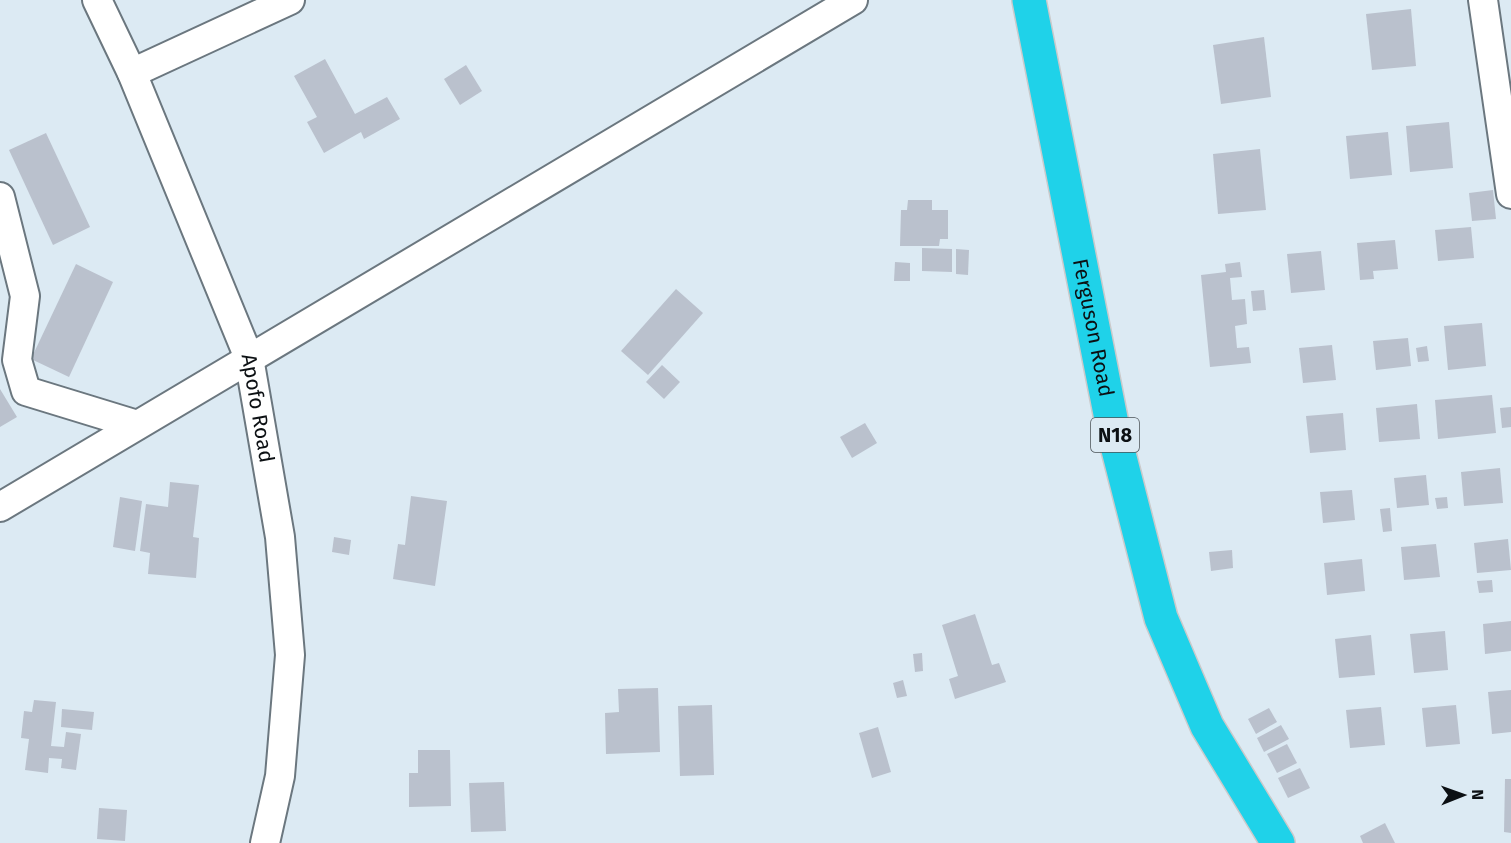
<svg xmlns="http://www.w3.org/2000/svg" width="1511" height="843" font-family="'Fira Sans',sans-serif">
<rect width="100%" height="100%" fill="#dceaf3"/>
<!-- building -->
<g fill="#bac1cd">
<polygon points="1411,9 1416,66 1372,70 1366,14"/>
<polygon points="1264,37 1271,97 1221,104 1213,45"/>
<polygon points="325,59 355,114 387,97 400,119 364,139 361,132 324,153 307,122 317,117 294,76"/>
<polygon points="466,65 482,91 460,105 444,79"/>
<polygon points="1449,122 1453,168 1410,172 1406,126"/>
<polygon points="1388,132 1392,175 1350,179 1346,136"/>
<polygon points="46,133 90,227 53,245 9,150"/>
<polygon points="1260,149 1266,210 1218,214 1213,154"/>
<polygon points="1493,190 1496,219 1472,221 1469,193"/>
<polygon points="908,200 932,200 932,210 948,210 948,239 940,239 939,246 900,246 901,210 907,210"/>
<polygon points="1471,227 1474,258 1438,261 1435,230"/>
<polygon points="1395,240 1398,269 1373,271 1374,279 1360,280 1357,243"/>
<polygon points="922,248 952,249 952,272 922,271"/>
<polygon points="956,249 969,250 968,275 956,274"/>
<polygon points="1321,251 1325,290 1291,293 1287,254"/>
<polygon points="895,262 910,263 910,281 894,281"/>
<polygon points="1240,262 1242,277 1230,278 1232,300 1245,299 1247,324 1235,326 1237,348 1249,347 1251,363 1210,367 1201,275 1226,272 1225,264"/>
<polygon points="76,264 113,282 69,377 31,359"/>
<polygon points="676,289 703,313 648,375 621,351"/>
<polygon points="1264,290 1266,310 1253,311 1251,291"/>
<polygon points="1482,323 1486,366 1448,370 1444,326"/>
<polygon points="1408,338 1411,366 1376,370 1373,341"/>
<polygon points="1332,345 1336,380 1303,383 1299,348"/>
<polygon points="1427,346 1429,361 1418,362 1416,348"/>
<polygon points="662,365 680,382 664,399 646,382"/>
<polygon points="0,389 17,417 0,427"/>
<polygon points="1492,395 1496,433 1438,439 1435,400"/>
<polygon points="1417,404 1420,439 1379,442 1376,408"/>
<polygon points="1511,407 1511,427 1502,428 1500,408"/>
<polygon points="1343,413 1346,450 1310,453 1306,416"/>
<polygon points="865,423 877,443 852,458 840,437"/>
<polygon points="1500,468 1503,503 1464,506 1461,472"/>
<polygon points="1426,475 1429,505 1397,508 1394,478"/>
<polygon points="170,482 199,485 193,537 199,538 196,578 148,574 150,553 140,551 146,504 168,507"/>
<polygon points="1352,490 1355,520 1323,523 1320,492"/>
<polygon points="411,496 447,501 435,586 393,579 398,544 405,545"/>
<polygon points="120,497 142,501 135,551 113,547"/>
<polygon points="1447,497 1448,508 1437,509 1435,498"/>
<polygon points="1390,508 1392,531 1383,532 1380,509"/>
<polygon points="334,537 351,540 349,555 332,552"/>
<polygon points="1508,539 1511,570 1477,573 1474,543"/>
<polygon points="1436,544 1440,577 1404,580 1401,547"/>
<polygon points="1232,550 1233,568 1211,571 1209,552"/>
<polygon points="1362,559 1365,591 1327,595 1324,563"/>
<polygon points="1492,580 1493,592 1479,593 1477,581"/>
<polygon points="975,614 992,665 999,663 1006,682 955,699 949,679 958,676 942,625"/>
<polygon points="1511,621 1511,651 1485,654 1483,624"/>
<polygon points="1445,631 1448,670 1414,673 1410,634"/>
<polygon points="1371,635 1375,675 1339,678 1335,639"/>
<polygon points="922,653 923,671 915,672 913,654"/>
<polygon points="903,680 907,696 897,698 893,683"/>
<polygon points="658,688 660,752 606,754 605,713 619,712 618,689"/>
<polygon points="1511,690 1511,732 1492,734 1488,692"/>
<polygon points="34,700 56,702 51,746 64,747 66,732 81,734 76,770 61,768 62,759 49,758 48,773 25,770 29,739 21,738 24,711 32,712"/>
<polygon points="712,705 714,775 680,776 678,706"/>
<polygon points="1456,705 1460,744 1426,747 1422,708"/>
<polygon points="1381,707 1385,745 1350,748 1346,710"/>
<polygon points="1269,708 1277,722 1256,734 1248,719"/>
<polygon points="62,709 94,712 92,730 61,727"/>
<polygon points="1281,725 1289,739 1264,752 1257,738"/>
<polygon points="878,727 891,772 872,778 859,733"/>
<polygon points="1287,744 1297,763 1277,773 1267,754"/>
<polygon points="418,750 450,750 451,806 409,807 409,773 418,773"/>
<polygon points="1300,768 1310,788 1288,798 1278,778"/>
<polygon points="1505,779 1511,779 1511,833 1504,832"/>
<polygon points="504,782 506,831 471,832 469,783"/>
<polygon points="99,808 127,810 125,841 97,839"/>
<polygon points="1385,823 1395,843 1363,843 1360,836"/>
</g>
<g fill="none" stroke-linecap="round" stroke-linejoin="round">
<!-- minor casing -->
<g stroke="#6b777f" stroke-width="32">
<g id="minor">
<path id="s1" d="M97,0L132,73L249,358L280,537L290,655L280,776L265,843"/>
<polyline points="1483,0 1511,194"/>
<polyline points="132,73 290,0"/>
<polyline points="0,197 25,296 17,360 26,391 137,425"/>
<polyline points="0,507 853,0"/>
</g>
</g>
<!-- highway casing -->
<g stroke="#cacacb" stroke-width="36">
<g id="highway">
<path id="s2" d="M1029,0L1114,434L1161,618L1207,726L1278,843"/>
</g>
</g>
<!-- minor -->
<use href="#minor" stroke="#fff" stroke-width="28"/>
<!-- highway -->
<use href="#highway" stroke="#1fd2e9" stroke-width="33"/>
</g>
<g text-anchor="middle" stroke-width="4.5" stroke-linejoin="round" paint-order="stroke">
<!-- shield labels -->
<rect fill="#dceaf3" stroke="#4a5156" stroke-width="1.5" x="1091" y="418" width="48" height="34" rx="4.5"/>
<g font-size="20" font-weight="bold" fill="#0c1013">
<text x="1115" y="442">N18</text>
</g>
<!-- street labels -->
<g font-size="21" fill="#0c1013" stroke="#dceaf3">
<text dy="7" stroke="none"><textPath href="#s2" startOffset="334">Ferguson Road</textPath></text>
<text dy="7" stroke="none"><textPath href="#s1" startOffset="440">Apofo Road</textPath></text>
</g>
</g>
<!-- north arrow -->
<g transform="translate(1463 795) rotate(89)" stroke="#dceaf3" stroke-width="4.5" paint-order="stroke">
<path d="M0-4.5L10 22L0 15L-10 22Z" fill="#0c1013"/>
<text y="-9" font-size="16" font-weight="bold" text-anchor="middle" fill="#0c1013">N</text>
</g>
</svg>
